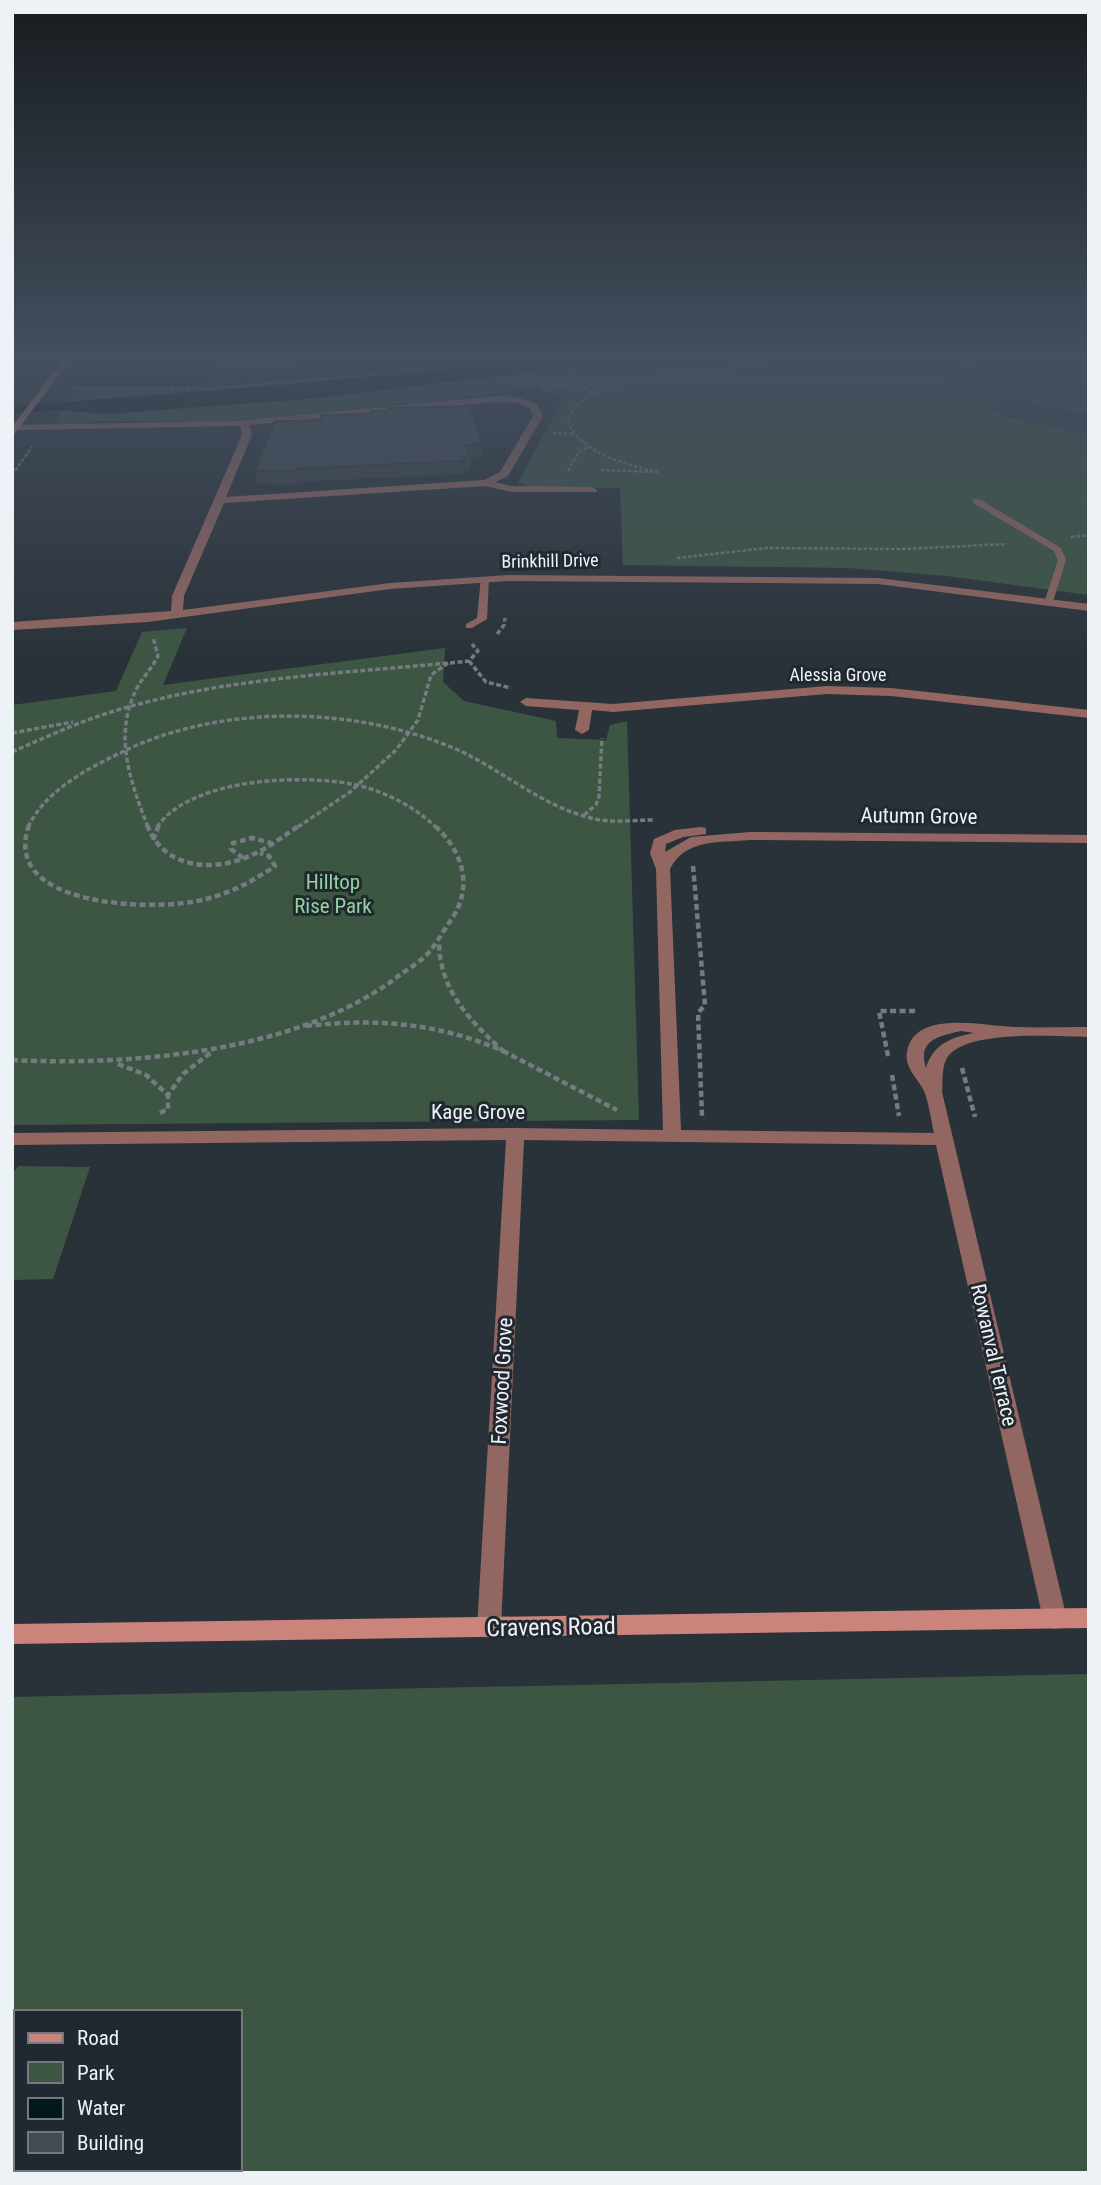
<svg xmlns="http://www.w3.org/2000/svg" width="1101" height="2185" font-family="'Roboto Condensed',sans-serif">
<rect width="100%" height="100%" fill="#2a3239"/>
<!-- green -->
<g fill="#3d5643" fill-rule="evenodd">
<polygon points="496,354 1089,354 1089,595 946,576 848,568 623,565 620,488 528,487 518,482 564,397 532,387 455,399 217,422 101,421 64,425 54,422 77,387 218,388 423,369 492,358"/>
<polygon points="187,628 163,685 445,648 443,682 464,701 556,721 557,738 606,740 610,725 627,721 639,1120 12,1125 12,705 116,691 142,632"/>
<polygon points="18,1166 90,1167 53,1279 12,1280 12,1175"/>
<path d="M1089,1674V2173H12V1697ZM16,2012H240V2169H16Z"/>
</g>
<!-- water -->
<polygon fill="#03181a" points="610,354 678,354 307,399 108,414 56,410 12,414 12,406 278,385"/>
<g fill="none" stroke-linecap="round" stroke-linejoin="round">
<!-- path-far2 -->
<g stroke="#757b81" stroke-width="2.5" stroke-dasharray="3.5 2" stroke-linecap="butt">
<polyline points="350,354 349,358 364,374"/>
<polyline points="572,354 577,384"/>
<polyline points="541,387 578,384 593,393 637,379 739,367 798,354"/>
<polyline points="71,388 216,388 385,373"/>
<path d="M593,393L574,408L568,422C582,454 626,464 657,472L600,470"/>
<polyline points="553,433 573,434"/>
<polyline points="568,471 578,453 588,447"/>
<polyline points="12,475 32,447"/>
<polyline points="1071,537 1089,535"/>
<polyline points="677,558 767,548 903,549 1007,544"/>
</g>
<!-- path-far1 -->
<g stroke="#757b81" stroke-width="3.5" stroke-dasharray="5 2.5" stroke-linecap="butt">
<polyline points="497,634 504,625 505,618"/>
<polyline points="469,661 486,682 511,688"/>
<polyline points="12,733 73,722"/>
<path d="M12,752C48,736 83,720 121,709C233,676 353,673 469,661L478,651L472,644"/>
<polyline points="584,815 596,805 599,796 602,738"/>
<path d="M28,827C46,790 87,769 122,752C222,703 357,706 458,750C504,771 544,808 595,819C614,823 634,820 653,820"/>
<path d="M148,827C130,781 113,735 137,688C143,677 152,668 158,656L153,637"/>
<path d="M157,827C191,777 307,773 361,786C390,794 414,807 436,827"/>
<polyline points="298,827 350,792 396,750 418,720 431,675 448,663"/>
</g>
<!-- path -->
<g stroke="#757b81" stroke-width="4.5" stroke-dasharray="6 3.5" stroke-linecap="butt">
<path d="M29,825C0,906 146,910 191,902C223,897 249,884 275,866L269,856L260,853"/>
<path d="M147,825C164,870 215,873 254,854C270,847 285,835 300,825"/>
<polyline points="153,840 159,825"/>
<polyline points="243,858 231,849 233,843 252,838 271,843"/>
<polyline points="693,866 705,1005 698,1013 702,1116"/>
<path d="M306,1026C375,1018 439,1023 503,1051C469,1020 439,989 439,941"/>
<polyline points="503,1051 617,1110"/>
<polyline points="888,1056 879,1011 918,1011"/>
<path d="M12,1060C134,1066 302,1052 401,974C411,967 423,960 430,951C438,941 444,930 451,920C474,887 463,851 434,825"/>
<polyline points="118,1064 146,1075 168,1095 183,1074 213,1051"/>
<polyline points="962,1068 975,1117"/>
<polyline points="892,1075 899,1116"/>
<polyline points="160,1113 168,1109 168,1095"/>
</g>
<!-- lane -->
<g fill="#936761" fill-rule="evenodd">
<polygon points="291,354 317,354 289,357"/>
<polygon points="66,359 232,359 235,361 232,363 64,362"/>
<polygon points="973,499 979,499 1061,548 1066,560 1052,605 1044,603 1058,560 1054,551 973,503"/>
<polygon points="481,577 489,579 487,619 472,628 466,628 466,624 477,618"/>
</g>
<!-- street -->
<g fill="#936761" fill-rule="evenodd">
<path d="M497,396L517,397L537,404L543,416L508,476L495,482L511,486L592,487L597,490L596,492H511L486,486L224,503L184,596L183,610L390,583L508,575L878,578L1089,604V611L878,584L508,581L390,589L148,622L12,630V622L171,611L172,596L242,435L240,426L18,430L15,429V425L234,421ZM497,402L516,403L530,408L533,416L500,472L484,480L226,497L252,435L249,425Z"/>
<polygon points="827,686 891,688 1089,710 1089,718 891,696 827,694 613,712 592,710 589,730 582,734 575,730 579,710 526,706 520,702 526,698 613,704"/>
<path d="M701,827L706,828V834L683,837L666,844L665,852L691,837L750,832L1089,835V843L750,840C720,843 686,838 670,869L681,1130L934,1133C931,1120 929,1103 924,1091C918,1078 904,1068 907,1052C914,1009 984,1026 1013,1027C1038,1028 1063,1027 1089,1027V1037C1056,1037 972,1029 949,1055C941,1065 943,1080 942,1092L1067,1619L1063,1626L1055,1629L1047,1626L1043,1619L936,1145L524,1140L501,1628L497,1635L489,1638L481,1635L477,1628L506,1140L12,1145V1133L515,1128L663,1130L656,869L650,853L654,839L675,830ZM961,1031L974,1033C952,1037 933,1044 926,1068C917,1040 939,1036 961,1031Z"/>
</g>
<!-- secondary -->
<g fill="#ca847b" fill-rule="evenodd">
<polygon points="67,354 75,354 12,437 12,427"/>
<polygon points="1089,1608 1089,1628 12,1644 12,1624"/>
</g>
</g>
<!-- wall -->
<g fill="#394047">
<polygon points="951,372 1089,392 1089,434 1016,421 1017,418 1009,418 949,388"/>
<polygon points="482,440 482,453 481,453 481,457 471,457 471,471 464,471 464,474 298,482 297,485 256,484 255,471"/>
</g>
<!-- shaded-wall -->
<g fill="#2e3439">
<polygon points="305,354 308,354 308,358 302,377 207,385 206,375"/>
<polygon points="1031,400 1019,404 1017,418 1009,418 1011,402"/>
</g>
<!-- building -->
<g fill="#424a52" stroke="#2e3439" stroke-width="2">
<polygon points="244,354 305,354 301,367 206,375 216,357"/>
<polygon points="958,356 1017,377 1078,385 1078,390 1089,392 1089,416 1019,404 1031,400 1011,402 951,372"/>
<polygon points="469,406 482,440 479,440 481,444 466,445 471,458 463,458 464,461 297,469 296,471 255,471 275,421 320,421 322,415 370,414 371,411 388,411 389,408"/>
</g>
<!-- sky -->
<linearGradient id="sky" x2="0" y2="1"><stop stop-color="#171c1f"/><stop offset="0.54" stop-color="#444f5f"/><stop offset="1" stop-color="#444f5f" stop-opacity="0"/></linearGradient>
<rect width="1101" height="660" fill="url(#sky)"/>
<g text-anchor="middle" stroke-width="6" stroke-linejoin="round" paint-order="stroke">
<!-- far-street labels -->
<g font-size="18" fill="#edf2f6" stroke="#21282f">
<text transform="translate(550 561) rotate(-1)" y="6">Brinkhill Drive</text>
<text x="838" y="681">Alessia Grove</text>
</g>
<!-- street labels -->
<g font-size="21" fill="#edf2f6" stroke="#21282f">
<text transform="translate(919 816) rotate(1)" y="7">Autumn Grove</text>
<text x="478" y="1119">Kage Grove</text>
<text transform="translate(994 1355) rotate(77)" y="7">Rowanval Terrace</text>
<text transform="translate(502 1381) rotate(-87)" y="7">Foxwood Grove</text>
</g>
<!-- park labels -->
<g font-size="21" fill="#91d4a0" stroke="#21282f">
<text x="333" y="889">Hilltop<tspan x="333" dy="24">Rise Park</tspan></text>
</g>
<!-- near-street labels -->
<g font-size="24" fill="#edf2f6" stroke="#21282f">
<text transform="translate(551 1627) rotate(-1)" y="8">Cravens Road</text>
</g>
</g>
<!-- border -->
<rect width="1101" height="2185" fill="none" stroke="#edf2f6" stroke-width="28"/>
<!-- legend -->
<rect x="14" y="2010" width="228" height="161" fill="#21282f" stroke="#73797f" stroke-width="2"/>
<rect x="28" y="2033" width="35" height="10" fill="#ca847b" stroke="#73797f" stroke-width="2"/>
<text x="77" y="2045" font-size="21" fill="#edf2f6">Road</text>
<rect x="28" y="2062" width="35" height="21" fill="#3d5643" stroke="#73797f" stroke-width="2"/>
<text x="77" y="2080" font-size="21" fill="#edf2f6">Park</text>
<rect x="28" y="2098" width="35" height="21" fill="#03181a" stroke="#73797f" stroke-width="2"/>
<text x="77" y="2115" font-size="21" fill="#edf2f6">Water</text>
<rect x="28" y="2132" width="35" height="21" fill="#424a52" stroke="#73797f" stroke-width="2"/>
<text x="77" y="2150" font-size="21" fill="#edf2f6">Building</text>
</svg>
